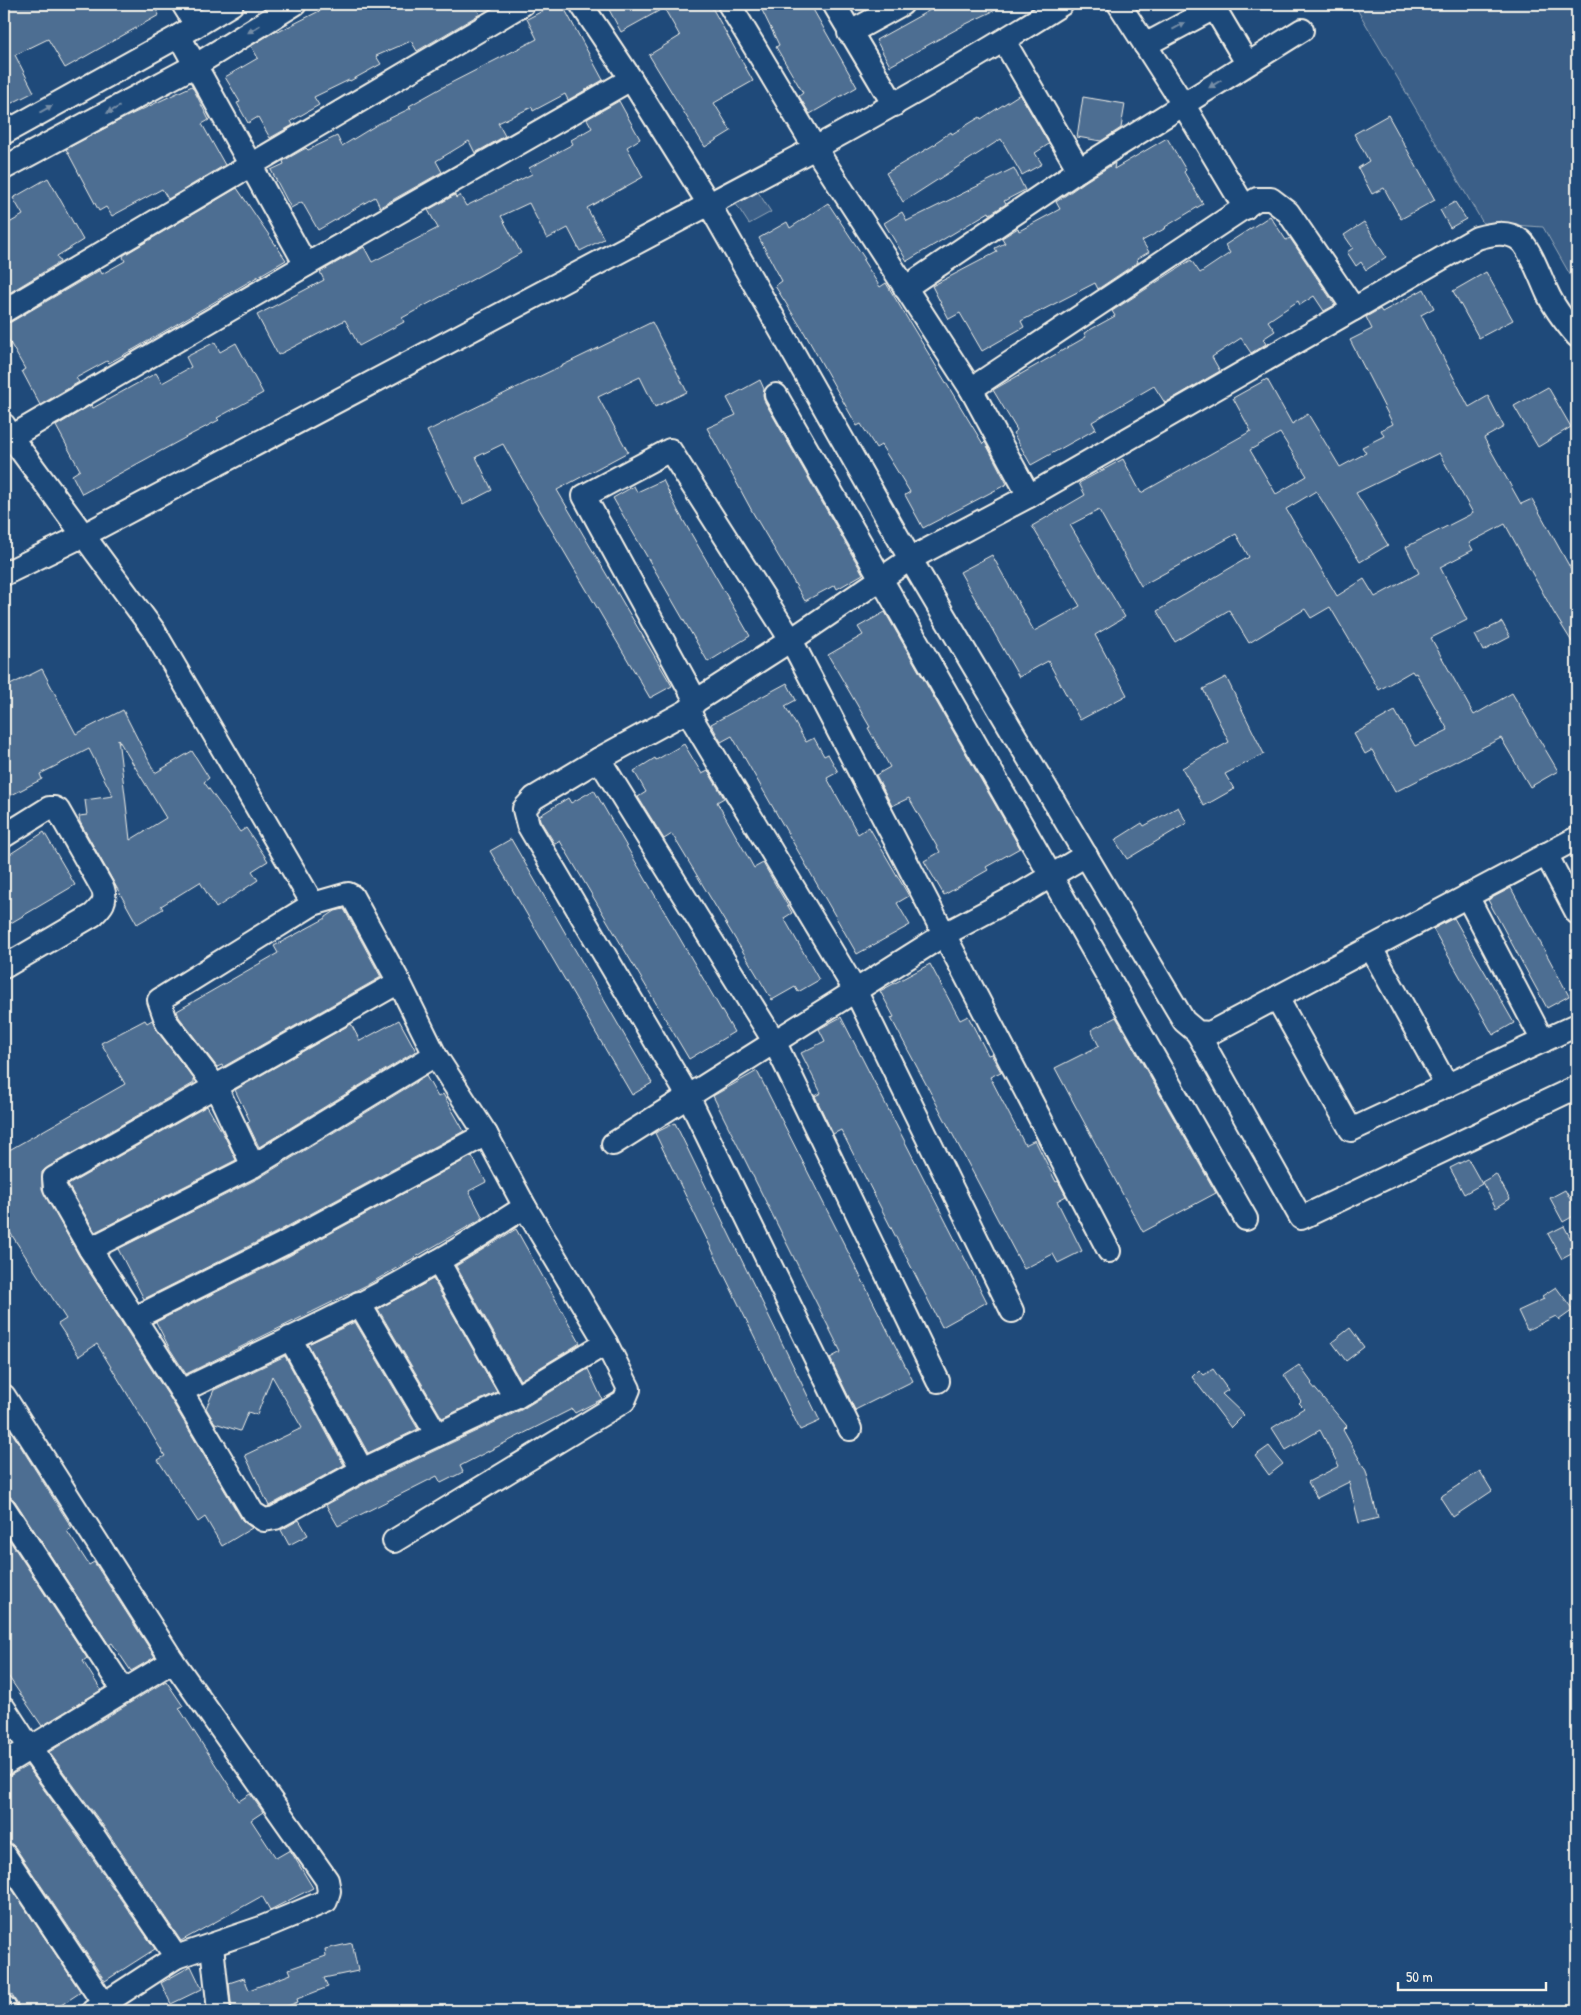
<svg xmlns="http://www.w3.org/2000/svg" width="1581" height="2015" font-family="'Patrick Hand',sans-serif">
<rect width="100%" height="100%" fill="#1f4a7a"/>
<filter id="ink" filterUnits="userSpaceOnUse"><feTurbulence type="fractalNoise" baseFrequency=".02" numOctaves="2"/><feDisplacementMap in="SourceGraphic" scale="10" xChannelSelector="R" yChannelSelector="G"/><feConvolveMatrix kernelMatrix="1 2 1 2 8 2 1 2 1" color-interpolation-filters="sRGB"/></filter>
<g filter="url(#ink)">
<!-- green -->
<g fill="#3a5f88" stroke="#97a8b8">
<polygon points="1354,4 1577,4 1577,287 1543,227 1483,223"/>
<polygon points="758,192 771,212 749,224 736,204"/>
</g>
<!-- building -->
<g fill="#4d6e92" stroke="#f4f1e8" fill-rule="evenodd">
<polygon points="11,4 153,4 159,15 65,68 48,39 15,55 34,92 4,107 4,7"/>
<polygon points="333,4 473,4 480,14 417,51 411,41 376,56 381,64 350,81 349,80 314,97 319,105 291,121 293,125 270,138 258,117 248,123 237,103 240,102 225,77 258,58 251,46 277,30 278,32"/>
<polygon points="556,4 562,4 603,80 568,100 565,94 533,111 532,107 498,123 505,136 475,153 469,141 436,161 442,172 380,207 375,197 318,230 302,202 291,208 271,170 284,164 283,161 306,148 308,150 337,136 342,146 378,124 411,108 409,106 443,87 537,39 527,19"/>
<polygon points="606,4 710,4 753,81 714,103 731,131 705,147 649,55 680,36 664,8 621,32"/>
<polygon points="759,4 810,4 857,87 810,114 799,96 803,93 776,47 779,45"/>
<polygon points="941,4 1008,4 966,24 890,66 876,40"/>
<polygon points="192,86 209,120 202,124 225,165 168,199 162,189 112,216 106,207 99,211 66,149 126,117"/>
<polygon points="1020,94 1049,144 1035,153 1042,164 1022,175 1001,139 903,202 886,173 937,143 936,142 951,132 952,134 980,117 981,119"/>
<polygon points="1083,97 1125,104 1121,128 1101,141 1077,137"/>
<polygon points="619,101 640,139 627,147 643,177 587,208 604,239 580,251 568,228 547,239 529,203 501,216 521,253 402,318 404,322 359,346 345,320 278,355 257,315 324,280 320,272 364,247 372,262 438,228 428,210 455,195 456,198 460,195 466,206 532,174 529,168 573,144 571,140 592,128 587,119"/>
<polygon points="1388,115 1435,200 1401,219 1384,188 1372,194 1358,168 1369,161 1354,134"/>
<polygon points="1167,138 1186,170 1184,172 1203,204 1165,227 1166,228 1142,241 1149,252 1137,259 1138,262 1098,289 1095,283 1021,321 1024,327 982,351 960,313 949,319 932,286 997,252 995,248 1005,243 1002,238 1018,228 1019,231 1060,209 1056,202 1086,181 1115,163 1114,169"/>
<polygon points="1014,168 1025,190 1004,201 1006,204 990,214 989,212 907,261 884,223 902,212 907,221"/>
<polygon points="48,178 83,240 57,256 60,262 4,296 4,226 23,215 13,198"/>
<polygon points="237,188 286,260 136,348 109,363 107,361 76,378 79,382 40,405 22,371 25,369 4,332 4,324 11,322 100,270 102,274 125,261 123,257 124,255"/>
<polygon points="1455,202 1466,219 1450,228 1440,210"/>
<polygon points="828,203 865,259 863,260 880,287 886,283 983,444 985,442 1007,484 923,528 905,495 910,492 896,469 881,445 876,448 861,424 857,426 804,332 775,286 782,281 759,238 787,222 790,228"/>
<polygon points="1270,216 1286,240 1290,238 1335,305 1324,311 1314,296 1300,305 1298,301 1268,321 1275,331 1263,339 1266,344 1251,353 1241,338 1212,357 1220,371 1165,403 1154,386 1092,422 1096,429 1031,465 1013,433 1017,430 993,390 1086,337 1084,333 1115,316 1112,311 1191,260 1200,273 1230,253 1225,245"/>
<polygon points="1364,222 1386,257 1366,270 1361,262 1356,266 1347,252 1353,248 1344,235"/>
<polygon points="1486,272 1513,320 1479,338 1453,291"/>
<path d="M1424,289L1434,308L1421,315L1469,407L1488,396L1504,427L1484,438L1521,504L1532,499L1577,580V650L1554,613L1505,524L1469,543L1473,550L1440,567L1467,620L1431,638L1474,715L1512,693L1558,771L1530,787L1501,738L1395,792L1372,750L1365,754L1354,734L1395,711L1415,746L1448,730L1416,673L1414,674L1412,671L1379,690L1330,607L1311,618L1305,609L1249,643L1229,610L1175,642L1157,611L1249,557L1236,534L1141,586L1099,510L1070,525L1125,617L1095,635L1127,695L1080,720L1048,661L1019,677L960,572L992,555L1034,631L1080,606L1032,526L1085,495L1079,483L1123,459L1141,493L1251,431L1233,398L1267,379L1292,424L1308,414L1340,467L1366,453L1362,447L1384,436L1381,430L1393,424L1350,340L1372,329L1366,317L1380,309L1382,312ZM1280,433L1307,476L1276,494L1250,450ZM1439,453L1473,513L1406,547L1419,573L1375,597L1364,579L1337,596L1286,509L1316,491L1360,562L1388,545L1356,493Z"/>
<polygon points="652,322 687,392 655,407 640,377 598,397 628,452 557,490 672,686 650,698 535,502 503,444 476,457 492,490 463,505 427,431"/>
<polygon points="215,342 220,352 236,343 263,393 217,418 219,420 192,434 82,494 72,475 80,470 56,426 91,405 93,408 156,373 162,383 191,367 186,357"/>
<polygon points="760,380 764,389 763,395 765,402 863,574 837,589 835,585 805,601 753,513 707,428 736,415 727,398"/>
<polygon points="1548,387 1571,427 1538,447 1514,406"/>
<polygon points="663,480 678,511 750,636 708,662 613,498 634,486 637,492"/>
<polygon points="885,612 1020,848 986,867 988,870 944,895 924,861 940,852 909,798 892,806 876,775 890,767 868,728 870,727 828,655 863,635 858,627"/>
<polygon points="1502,622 1510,637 1483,651 1475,635"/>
<path d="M42,669L76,734L123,710L155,773L192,751L209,778L204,782L240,832L246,828L268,861L252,871L258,880L216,908L200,882L161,906L163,909L137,924L80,822L79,816L87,815L85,800L113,796L89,749L40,774L42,779L4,799V688ZM118,739L166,818L130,840L125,795Z"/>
<polygon points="1226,677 1264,754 1225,774 1234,789 1204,806 1182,768 1229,742 1203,689"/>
<polygon points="787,683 796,700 785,706 806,742 814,738 824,756 828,754 838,772 827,778 858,834 869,827 909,896 897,903 910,925 857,954 732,736 721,742 711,724"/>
<polygon points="684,744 702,774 708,771 724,798 717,802 754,868 763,863 792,913 784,918 819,980 798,992 795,987 772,1000 672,834 664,839 638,797 646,792 634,771 655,758 656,760"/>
<polygon points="594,790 734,1032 689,1059 560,841 555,844 540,820 539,816 568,798 571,803"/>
<polygon points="1178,807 1187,823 1127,859 1115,840 1142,823 1144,826"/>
<polygon points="44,832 75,885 4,927 4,858"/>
<polygon points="511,839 652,1083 632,1095 490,851"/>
<polygon points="1511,888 1569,996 1547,1008 1488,900"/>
<polygon points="344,909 381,977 223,1067 222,1065 217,1067 179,1017 177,1011 278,953 274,946 326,918 326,917 335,911"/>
<polygon points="1454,918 1514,1023 1493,1035 1433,929"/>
<polygon points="930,964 960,1020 968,1016 988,1055 991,1054 1001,1072 990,1077 1025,1145 1035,1140 1056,1182 1058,1181 1066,1196 1057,1201 1082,1251 1058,1263 1053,1254 1024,1269 891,1018 894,1017 880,991"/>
<polygon points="841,1017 987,1302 942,1327 841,1130 833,1134 815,1096 821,1093 801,1053 825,1041 819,1029"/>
<polygon points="1116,1017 1216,1193 1143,1232 1055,1068 1099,1046 1091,1030"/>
<polygon points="145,1020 147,1023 152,1020 157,1031 194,1079 194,1083 48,1167 42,1172 42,1189 79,1256 170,1398 242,1520 252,1528 222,1546 205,1517 198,1522 158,1460 165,1456 97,1344 79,1356 58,1324 66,1319 4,1223 4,1153 125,1084 101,1043"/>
<polygon points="399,1020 416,1051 259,1147 247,1122 250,1121 235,1090 351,1024 360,1041"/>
<polygon points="757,1071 913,1381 855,1410 830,1358 841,1352 713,1096"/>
<polygon points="426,1076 438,1097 443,1094 464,1131 277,1232 144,1299 118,1249 259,1178"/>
<polygon points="207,1106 224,1135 236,1160 95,1232 68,1185"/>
<polygon points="675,1123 820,1421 800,1430 655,1133"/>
<polygon points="472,1156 486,1182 469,1191 483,1218 369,1284 186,1374 170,1349 156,1322 289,1256"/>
<polygon points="1468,1159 1482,1184 1464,1194 1450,1168"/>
<polygon points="1496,1174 1510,1199 1496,1208 1482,1182"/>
<polygon points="1565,1190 1577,1211 1577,1214 1563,1222 1550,1198"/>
<polygon points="1564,1226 1577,1251 1562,1259 1548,1234"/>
<polygon points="516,1229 580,1343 520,1380 456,1266"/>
<polygon points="433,1279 497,1392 442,1418 378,1309"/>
<polygon points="1556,1287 1573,1310 1559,1320 1556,1316 1527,1330 1518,1311 1544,1299 1542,1296"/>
<polygon points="355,1322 418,1429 368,1453 308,1344"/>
<polygon points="1350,1328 1364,1347 1346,1361 1332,1342"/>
<polygon points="285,1356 344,1465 269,1506 245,1455 302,1428 272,1376 257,1415 248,1412 240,1431 215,1423 206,1408 214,1390"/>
<polygon points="1299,1365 1312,1383 1311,1384 1347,1426 1343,1430 1366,1471 1378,1518 1359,1523 1349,1482 1317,1498 1308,1482 1339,1466 1320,1430 1286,1450 1272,1428 1304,1408 1299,1403 1301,1401 1284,1375"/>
<polygon points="588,1369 602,1399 575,1413 572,1409 481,1455 460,1466 463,1472 441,1483 437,1476 338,1526 326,1505 368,1482 521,1410"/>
<polygon points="1213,1369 1228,1390 1222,1394 1244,1415 1231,1428 1192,1377 1199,1370 1204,1375"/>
<polygon points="4,1420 72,1528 67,1531 89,1565 94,1562 155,1657 131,1671 112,1643 109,1645 15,1501 10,1497 4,1495"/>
<polygon points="1269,1446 1283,1464 1269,1475 1255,1456"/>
<polygon points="1480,1471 1492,1491 1453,1517 1440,1497"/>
<polygon points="299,1520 308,1535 289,1545 281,1530"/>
<polygon points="4,1532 87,1658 83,1661 101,1690 42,1726 4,1670"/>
<polygon points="166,1681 183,1706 179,1708 239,1801 250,1794 263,1812 251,1820 276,1858 290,1850 313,1888 270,1910 262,1896 181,1941 102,1824 49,1752"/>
<polygon points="27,1766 80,1840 155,1949 105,1981 15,1847 10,1843 4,1841 4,1777 11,1775"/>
<polygon points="4,1877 81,1992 52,2011 22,2011 4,1983"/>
<polygon points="352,1943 358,1971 324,1978 328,1987 297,1999 298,2002 274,2011 232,2011 229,1983 244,1978 249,1990 291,1974 289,1969 326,1956 325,1949"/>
<polygon points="191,1966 202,1989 171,2004 161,1983"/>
</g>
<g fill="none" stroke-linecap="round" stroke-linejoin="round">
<!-- minor casing -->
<g stroke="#f4f1e8" stroke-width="26">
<g id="minor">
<polyline points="183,4 196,25"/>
<polyline points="581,4 631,79 709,204 908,555 1184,1021 1197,1032 1210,1033 1577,838"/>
<polyline points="729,4 815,148 971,389 1029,496"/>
<polyline points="834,4 894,105"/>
<polyline points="1119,4 1183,104 1245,208"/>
<polyline points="1212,4 1247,63"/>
<polyline points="849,33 902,4"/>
<polyline points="179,36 306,265"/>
<polyline points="1004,41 1079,170"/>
<polyline points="1145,45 1214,8"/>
<polyline points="4,133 179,36 232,4"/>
<polyline points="4,168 196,65 295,4"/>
<polyline points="905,288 1079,170 1302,30"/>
<polyline points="4,311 523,4"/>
<polyline points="971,389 1257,199 1271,199 1288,212 1354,309"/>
<polyline points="776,395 1051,876 1246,1219"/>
<polyline points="4,425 11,437 154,631 313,904"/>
<polyline points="11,437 306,265 631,79"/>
<path d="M4,574L84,535L815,148C899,102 982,55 1062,4"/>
<polyline points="696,701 584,496 670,450 791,640 1109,1251"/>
<polyline points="689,710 599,759 534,798 524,809 528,825 688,1096 850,1429"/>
<polyline points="599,759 774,1041 938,1381"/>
<path d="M4,836L49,808H54L58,810L103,889C107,901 102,906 93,915L4,967"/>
<polyline points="1546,854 1577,913"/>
<polyline points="1467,896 1543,1041"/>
<polyline points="1371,948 1447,1086"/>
<polyline points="399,982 54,1178 55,1188 90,1249 181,1391 253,1513 264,1520 275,1518 362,1470 515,1398 606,1343"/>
<polyline points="1277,998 1351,1130 1577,1025"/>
<polyline points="1197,1032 1301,1218 1577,1087"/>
<polyline points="613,1144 945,934 1024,892 1086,855"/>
<polyline points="253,1166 216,1087 167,1023 159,1000 313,904 348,894 352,896 399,982 435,1055 486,1134 525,1207 606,1343 629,1389 624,1401 394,1541"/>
<polyline points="90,1249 253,1166 435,1055"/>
<polyline points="438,1261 515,1398"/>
<polyline points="359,1303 437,1435"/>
<path d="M1012,1311L855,990L695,724L689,710L696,701L791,640L910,559L1029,496L1477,238C1491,234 1508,230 1521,241C1530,249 1542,281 1547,292C1554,308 1566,323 1577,336"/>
<polyline points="135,1318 283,1244 486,1134"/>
<polyline points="290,1338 362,1470"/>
<path d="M181,1391C267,1349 356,1310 438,1261C468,1244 496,1225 525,1207"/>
<polyline points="4,1396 173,1661 327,1880 329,1891 326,1901 261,1928 176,1957"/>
<polyline points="4,1508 124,1691"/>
<polyline points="4,1708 30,1748 91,1832 176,1957 93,2011"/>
<polyline points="4,1764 173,1661"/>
<polyline points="4,1854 104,2004"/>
<polyline points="212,1946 219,2011"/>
<polyline points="4,2007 6,2011"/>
</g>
</g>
<!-- minor -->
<use href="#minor" stroke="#1f4a7a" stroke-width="22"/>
</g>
<!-- one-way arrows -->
<defs><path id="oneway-solid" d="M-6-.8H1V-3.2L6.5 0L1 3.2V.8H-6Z" transform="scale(1.25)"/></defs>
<g fill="#748da6">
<use href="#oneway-solid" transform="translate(1179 26) rotate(-28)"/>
<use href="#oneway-solid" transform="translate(254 29) rotate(148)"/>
<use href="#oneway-solid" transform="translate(1215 84) rotate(148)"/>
<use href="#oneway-solid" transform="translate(46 109) rotate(-29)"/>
<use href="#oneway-solid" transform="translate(113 110) rotate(152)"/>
</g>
</g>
<!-- margin -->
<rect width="1581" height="2015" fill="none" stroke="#1f4a7a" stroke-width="20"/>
<rect x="10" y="10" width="1561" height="1995" fill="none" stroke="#f4f1e8" stroke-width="2" filter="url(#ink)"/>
<!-- scale -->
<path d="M1398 1982v8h148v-8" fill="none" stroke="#f4f1e8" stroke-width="2.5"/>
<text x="1406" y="1982" font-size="15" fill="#f4f1e8" stroke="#1f4a7a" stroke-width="4" paint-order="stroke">50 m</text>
</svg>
